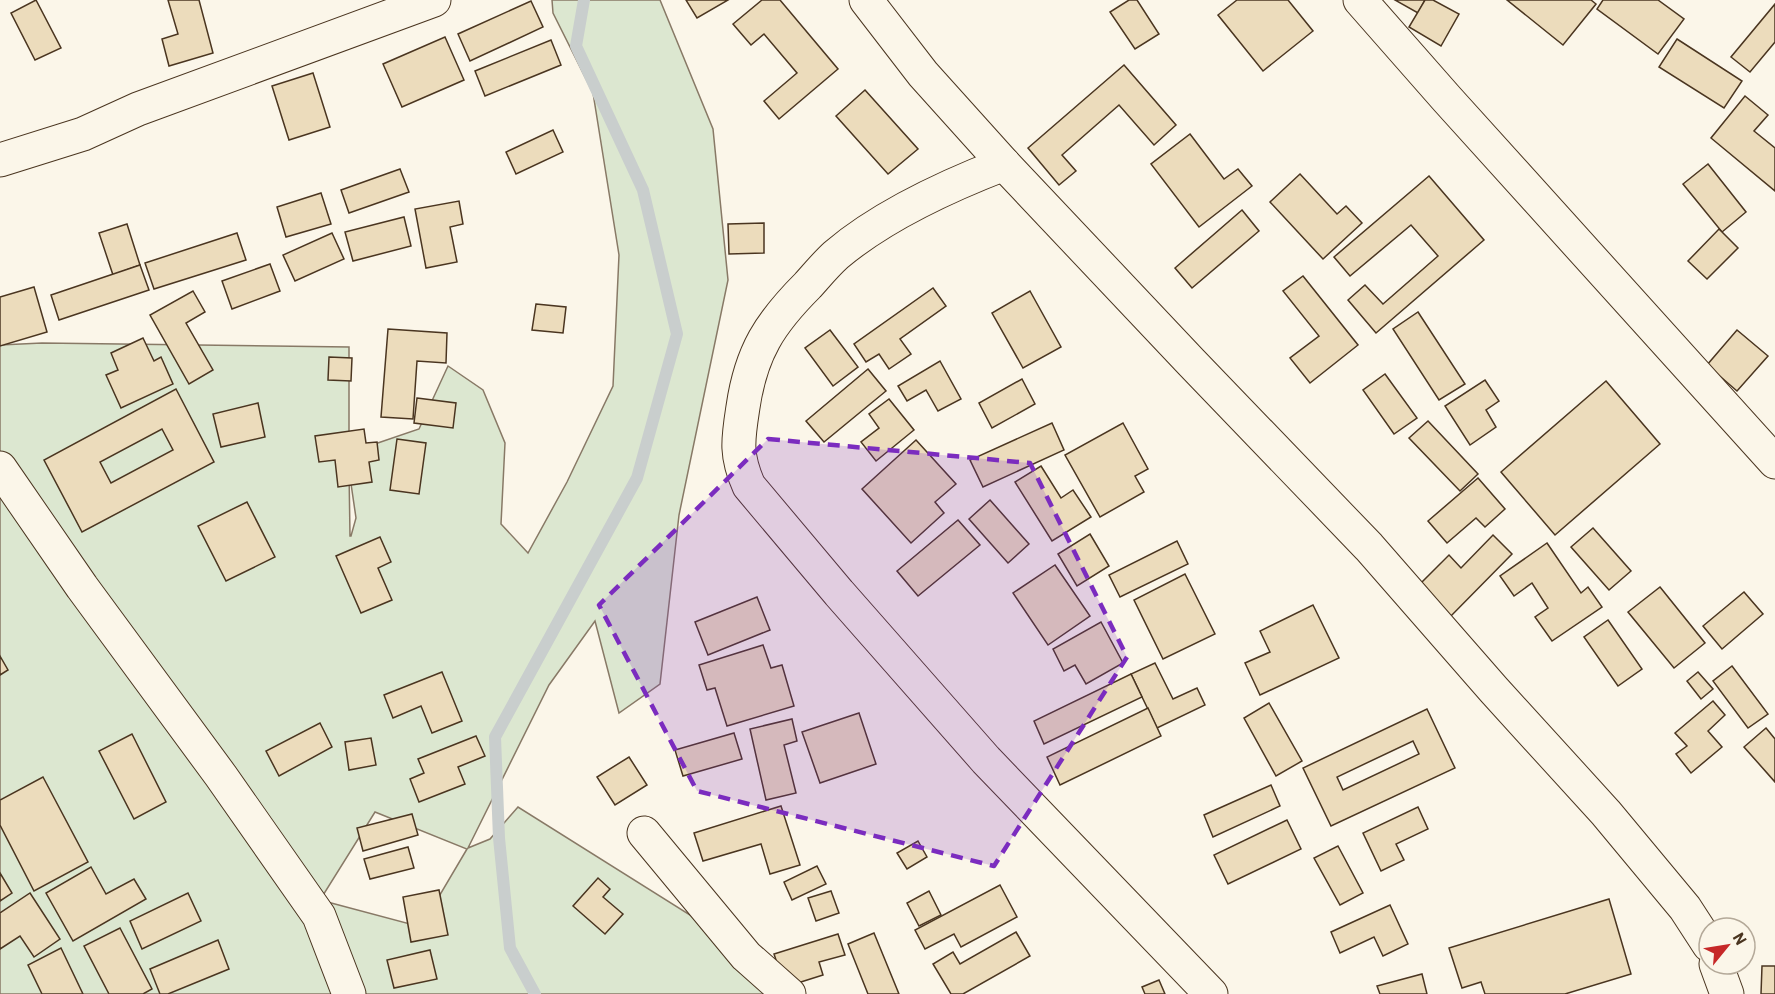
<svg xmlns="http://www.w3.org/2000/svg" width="1775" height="994" font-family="Barlow,sans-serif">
<rect width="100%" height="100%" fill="#fbf6e9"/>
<!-- green -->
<path fill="#dce7d0" stroke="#887966" stroke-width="1.5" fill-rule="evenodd" d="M552,0H660L713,129L728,280L679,515L660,684L619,713L595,621L549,685L468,848L490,839L518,807L722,935L774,994H0V345L42,343L349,347V460L369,446L419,429L448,366L483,390L505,443L501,524L528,553L567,482L613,386L619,255L593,93L553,13ZM349,470L356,518L351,536H350ZM375,812L467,849L421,927L320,900Z"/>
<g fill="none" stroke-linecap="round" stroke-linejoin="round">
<!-- stream -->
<polyline stroke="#c9cecd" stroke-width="12" points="535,994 510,948 499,838 495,737 637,478 677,334 643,190 576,46 584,0"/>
</g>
<!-- building -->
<g fill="#ecdcbc" stroke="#4a3520" stroke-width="1.5" fill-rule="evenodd">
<polygon points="36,0 61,48 35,60 11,13"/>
<polygon points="168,0 199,0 213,53 169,66 162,39 178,34"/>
<polygon points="686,0 728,0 697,18"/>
<polygon points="762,0 780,0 838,69 779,119 764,101 797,73 764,34 751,45 733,24"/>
<polygon points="1129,0 1137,0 1159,34 1135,49 1110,12"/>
<polygon points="1237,0 1288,0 1313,31 1263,71 1218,15"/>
<polygon points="1395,0 1425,0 1418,13"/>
<polygon points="1425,0 1433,0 1459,14 1441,46 1409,27"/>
<polygon points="1507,0 1591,0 1596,4 1563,45"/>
<polygon points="1603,0 1658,0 1684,19 1658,54 1597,9"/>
<polygon points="531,1 543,27 470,61 458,34"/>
<polygon points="1775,4 1775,42 1750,72 1731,57"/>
<polygon points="445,37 464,80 402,107 383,64"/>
<polygon points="1677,39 1742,81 1724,108 1659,67"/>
<polygon points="551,40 561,65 485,96 475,71"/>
<polygon points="1124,65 1176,125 1154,145 1119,105 1062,155 1076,171 1059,185 1028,148"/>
<polygon points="313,73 330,127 289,140 272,86"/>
<polygon points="865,90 918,149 888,174 836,116"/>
<polygon points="1745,96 1768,115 1754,131 1775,148 1775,191 1711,138"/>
<polygon points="553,130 563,152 516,174 506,152"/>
<polygon points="1190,134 1224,179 1238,169 1252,186 1199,227 1151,164"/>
<polygon points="1708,164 1746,212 1722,232 1683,184"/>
<polygon points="400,169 409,192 349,213 341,190"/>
<polygon points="1300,174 1337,214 1346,206 1362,223 1323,259 1270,202"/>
<polygon points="1429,176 1484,240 1376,333 1348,300 1365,285 1383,304 1438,256 1411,225 1350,276 1334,257"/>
<polygon points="321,193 331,224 286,237 277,207"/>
<polygon points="459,201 463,224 450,227 457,262 426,268 415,209"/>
<polygon points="1242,210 1259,231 1192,288 1175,268"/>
<polygon points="404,217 411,246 353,261 345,232"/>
<polygon points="764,223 764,253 729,254 728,224"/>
<polygon points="127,224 140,265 113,275 99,233"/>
<polygon points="1719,229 1738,248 1707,279 1688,261"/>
<polygon points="237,233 246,260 154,289 145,263"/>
<polygon points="332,233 344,259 295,281 283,255"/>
<polygon points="270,264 280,291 232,309 222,281"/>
<polygon points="140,265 149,290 59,320 51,295"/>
<polygon points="1303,276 1358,345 1310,383 1290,358 1319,336 1283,291"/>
<polygon points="34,287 47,332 0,346 0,297"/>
<polygon points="933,288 946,306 900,339 911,354 889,369 879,354 866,362 854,344"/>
<polygon points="193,291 205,312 186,323 213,370 189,384 150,315"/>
<polygon points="1030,291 1061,347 1023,368 992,313"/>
<polygon points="536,304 566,307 563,333 532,330"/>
<polygon points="1418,312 1465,384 1439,400 1393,329"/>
<polygon points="388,329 447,333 446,363 417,361 413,419 381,417"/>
<polygon points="830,330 858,367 833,386 805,348"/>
<polygon points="1737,330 1768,356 1737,391 1707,365"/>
<polygon points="143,338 154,361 161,357 173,384 121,408 106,375 118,370 111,353"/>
<polygon points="329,357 352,358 351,381 328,380"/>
<polygon points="940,361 961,399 938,411 926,390 907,401 898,386"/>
<polygon points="868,369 886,391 824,442 806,421"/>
<polygon points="1385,374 1417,418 1394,434 1363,390"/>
<polygon points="1022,379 1035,404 992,428 979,403"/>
<polygon points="1485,380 1499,401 1486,410 1496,427 1470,445 1445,406"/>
<polygon points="1606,381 1660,444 1555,535 1501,472"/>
<path d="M176,389L214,462L82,532L44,460ZM162,429L173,450L111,483L100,462Z"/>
<polygon points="417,398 456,403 453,428 414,423"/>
<polygon points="889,399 914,430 876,461 861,442 879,428 869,414"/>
<polygon points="258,403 265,437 221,447 213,414"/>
<polygon points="1428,421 1478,474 1460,491 1409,438"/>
<polygon points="1052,423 1064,450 983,487 970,460"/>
<polygon points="1123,423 1148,469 1135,476 1144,492 1100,517 1065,455"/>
<polygon points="364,429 366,443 377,442 379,460 369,462 372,482 338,487 335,460 319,462 315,436"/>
<polygon points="397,439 426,443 419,494 390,490"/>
<polygon points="916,440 956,484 935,502 944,513 911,543 862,489"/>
<polygon points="1041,466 1061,498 1073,490 1091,517 1052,541 1015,482"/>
<polygon points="1478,478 1505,509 1485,527 1476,518 1447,543 1428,521"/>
<polygon points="990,500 1029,544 1008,563 969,519"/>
<polygon points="247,502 275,557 226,581 198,526"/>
<polygon points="958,520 980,545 918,596 897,571"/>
<polygon points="1593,528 1631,571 1609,590 1571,547"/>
<polygon points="1090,534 1109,566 1077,586 1058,554"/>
<polygon points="1493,535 1512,554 1448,619 1417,587 1449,555 1461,568"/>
<polygon points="380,537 391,562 378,568 392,600 361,613 336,556"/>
<polygon points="1177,541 1188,564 1120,597 1109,575"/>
<polygon points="1547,543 1581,593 1588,587 1602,607 1552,641 1535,617 1548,608 1532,583 1514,596 1500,576"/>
<polygon points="1055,565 1090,616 1048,645 1013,593"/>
<polygon points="1185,574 1215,634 1163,659 1134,600"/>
<polygon points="1660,587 1705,643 1674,668 1628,612"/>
<polygon points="1744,592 1763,614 1722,649 1703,626"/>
<polygon points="757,597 770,630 708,655 695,622"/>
<polygon points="1313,605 1339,658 1260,695 1245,663 1270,652 1260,631"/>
<polygon points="1608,620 1642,669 1618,686 1584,637"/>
<polygon points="1101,622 1123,663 1086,684 1075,665 1064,671 1053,649"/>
<polygon points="763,645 771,668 782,665 794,706 727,726 715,688 707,690 699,665"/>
<polygon points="0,656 8,670 0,675"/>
<polygon points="1155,663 1173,699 1197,688 1205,705 1157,728 1131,674"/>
<polygon points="1732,666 1768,714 1748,728 1713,681"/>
<polygon points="442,672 462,721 432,733 421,706 393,718 384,695"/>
<polygon points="1698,672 1713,689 1701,699 1687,681"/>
<polygon points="1131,674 1142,697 1044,744 1034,721"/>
<polygon points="1713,701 1725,715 1708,731 1722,747 1691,773 1676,754 1687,746 1675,733"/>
<polygon points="1269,703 1302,761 1276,776 1244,718"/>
<polygon points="1148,708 1161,736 1060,785 1047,757"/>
<path d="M1427,709L1455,768L1331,826L1303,768ZM1413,741L1419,754L1343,790L1337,777Z"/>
<polygon points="859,713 876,764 820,783 802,732"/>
<polygon points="792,719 797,741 784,745 796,793 766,800 750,729"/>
<polygon points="320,723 332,747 279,776 266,751"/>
<polygon points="1766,728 1775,739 1775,782 1744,747"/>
<polygon points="734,733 742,759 683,776 675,750"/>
<polygon points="132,734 166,802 134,819 99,751"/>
<polygon points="476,736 485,756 458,767 465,784 419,802 410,779 424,773 418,759"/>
<polygon points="371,738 376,765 349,770 345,742"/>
<polygon points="629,757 647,785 615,805 597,777"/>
<polygon points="43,777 88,862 34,891 0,825 0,800"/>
<polygon points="1271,785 1280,806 1213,837 1204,815"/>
<polygon points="781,806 800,865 770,874 761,844 703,861 694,833"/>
<polygon points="1418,807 1428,829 1396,844 1404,860 1381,871 1363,833"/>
<polygon points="412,814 418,835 363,851 357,828"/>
<polygon points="1287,820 1301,849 1228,884 1214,855"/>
<polygon points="918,841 927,857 907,869 897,853"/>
<polygon points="1338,846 1363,893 1340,905 1314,858"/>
<polygon points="408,847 414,868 370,879 364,859"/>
<polygon points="817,866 826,884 792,900 784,882"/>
<polygon points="91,867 106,894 134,879 146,899 73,941 46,893"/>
<polygon points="0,873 12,893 0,901"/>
<polygon points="598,878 610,889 603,897 623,914 605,934 573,906"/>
<polygon points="1000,885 1017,917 961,947 954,934 925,949 915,930"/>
<polygon points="439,890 448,935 411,942 403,897"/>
<polygon points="831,891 839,913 816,921 808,898"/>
<polygon points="929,891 941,915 919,926 907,903"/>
<polygon points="30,893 60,939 34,957 20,936 0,949 0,913"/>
<polygon points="188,893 201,921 142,949 130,921"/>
<polygon points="1609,899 1631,974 1565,994 1485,994 1481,982 1462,988 1449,948"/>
<polygon points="1390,905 1408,944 1383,956 1374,937 1340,953 1331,932"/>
<polygon points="120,928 152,989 143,994 109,994 84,946"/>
<polygon points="1016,932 1030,956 963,994 951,994 933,964 953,952 960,964"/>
<polygon points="874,933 899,994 868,994 848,944"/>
<polygon points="838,934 845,955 819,962 823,975 785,987 774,954"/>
<polygon points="218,940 229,969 168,994 160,994 150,969"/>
<polygon points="61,948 83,994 42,994 28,965"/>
<polygon points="430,950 437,979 394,988 387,960"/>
<polygon points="1762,966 1775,966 1775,994 1761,994"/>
<polygon points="1422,974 1427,994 1380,994 1377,986"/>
<polygon points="1159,980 1165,994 1145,994 1142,987"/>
</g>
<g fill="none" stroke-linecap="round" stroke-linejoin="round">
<!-- street casing -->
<g stroke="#4a3520" stroke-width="35">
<g id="street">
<polyline points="866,0 923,74 1004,164 1191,362 1369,547 1494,690 1606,813 1685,908 1709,945"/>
<polyline points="1360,0 1447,99 1775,462"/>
<polyline points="0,160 83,134 138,109 434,0"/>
<path d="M1004,164C947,186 883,215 836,255C826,264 817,275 808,285C770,323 751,352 743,407C738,439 735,455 749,486L839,593L986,760L1211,994"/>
<polyline points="0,468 82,587 221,776 319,916 349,994"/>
<polyline points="644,833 746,956 789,994"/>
<polyline points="1716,964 1727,994"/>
</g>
</g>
<!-- street -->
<use href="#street" stroke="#fbf6e9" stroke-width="33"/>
</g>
<!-- marked area -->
<path fill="#7b2cbf" fill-opacity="0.2" stroke="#7b2cbf" stroke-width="4.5" stroke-dasharray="12 8" stroke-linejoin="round" d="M768,439L1030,463L1127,657L994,866L697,791L599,605Z"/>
<!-- north arrow -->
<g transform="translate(1727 946) rotate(60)"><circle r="28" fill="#fbf6e9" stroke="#b4a999" stroke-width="1.5"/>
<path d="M0-4.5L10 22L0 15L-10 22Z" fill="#c62828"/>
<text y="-9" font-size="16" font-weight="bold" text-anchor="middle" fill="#4a3520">N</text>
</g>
</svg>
